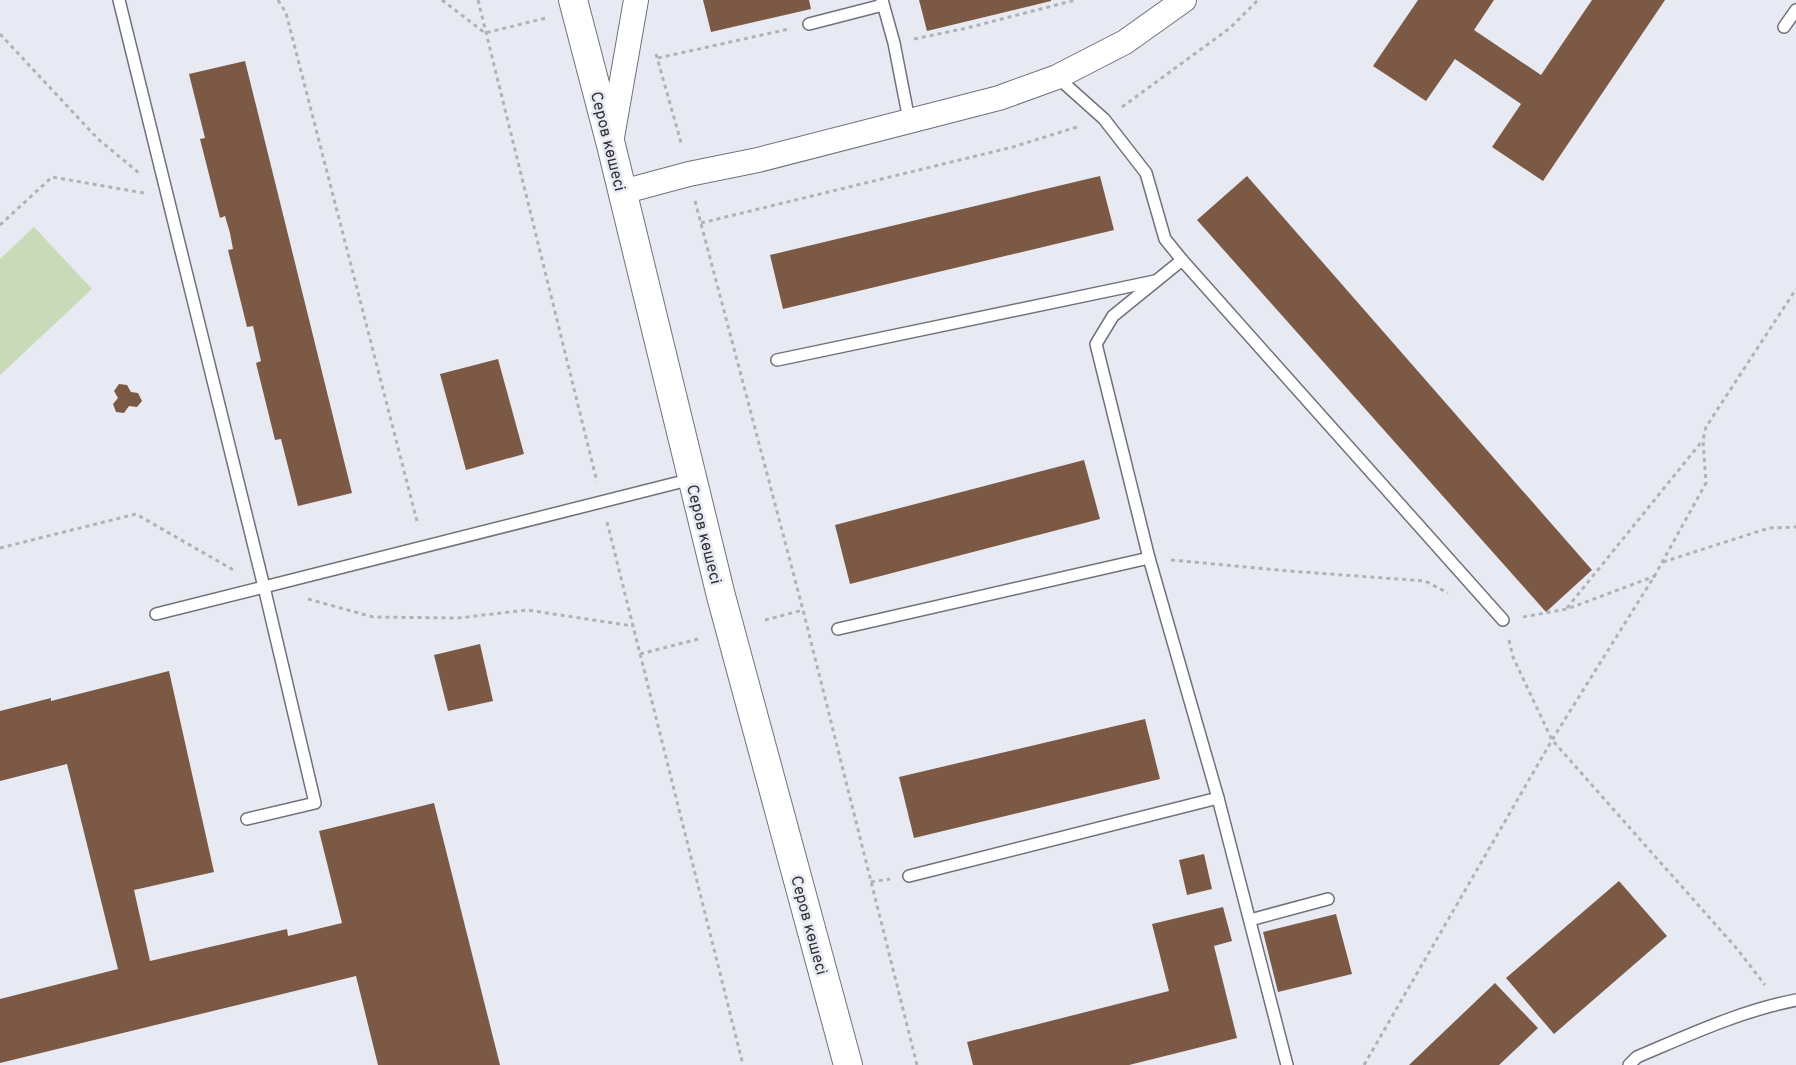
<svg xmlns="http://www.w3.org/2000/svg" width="1796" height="1065" font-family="Overpass,sans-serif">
<rect width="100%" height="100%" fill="#e8eaf3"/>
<!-- green -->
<polygon fill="#c9dab8" points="34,227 92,289 0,375 0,259"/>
<!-- building -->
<g fill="#7c5944">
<polygon points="703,0 809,0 811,9 711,32"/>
<polygon points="919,0 1051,0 1051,1 927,31"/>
<polygon points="1418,0 1494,0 1474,30 1541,75 1592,0 1665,0 1543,181 1492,147 1521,104 1455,59 1426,101 1373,66"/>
<polygon points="245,61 352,493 298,506 281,439 275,440 256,363 261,361 253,326 247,327 228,250 233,249 230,233 225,216 220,218 200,139 205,138 189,74"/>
<polygon points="1100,176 1114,230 783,309 770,255"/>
<polygon points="1247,176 1592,570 1546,612 1197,220"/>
<polygon points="498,359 524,454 466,470 440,374"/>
<polygon points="119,384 127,385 131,392 138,393 142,401 137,407 129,406 124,413 116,412 113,404 118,398 114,391"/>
<polygon points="1084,460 1100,519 850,584 835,525"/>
<polygon points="480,644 493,701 448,711 434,655"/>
<polygon points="169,671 214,872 134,890 150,961 287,929 288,936 342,923 319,831 434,803 500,1065 378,1065 356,976 0,1063 0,999 118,969 67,764 0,781 0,711 51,698 51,701"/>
<polygon points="1145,719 1160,779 914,838 899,777"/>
<polygon points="1204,854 1212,889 1187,895 1179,860"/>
<polygon points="1619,881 1667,936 1554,1034 1506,978"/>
<polygon points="1223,907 1232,941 1214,946 1237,1038 1129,1065 973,1065 967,1042 1169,991 1152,924"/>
<polygon points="1336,914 1352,974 1278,992 1263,932"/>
<polygon points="1495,983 1538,1028 1499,1065 1409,1065"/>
</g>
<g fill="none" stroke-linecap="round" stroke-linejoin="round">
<!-- service casing -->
<g stroke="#70727a" stroke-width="14">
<g id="service">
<polyline points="119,0 264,587 692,479"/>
<polyline points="882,0 894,43 909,120"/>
<polyline points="809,24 883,5"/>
<polyline points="1784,27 1796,10"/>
<polyline points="1057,77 1104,119 1146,173 1165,239 1182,260 1113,316 1096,344 1149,558 1218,798 1287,1065"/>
<polyline points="1182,260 1503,620"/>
<polyline points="777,360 1155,281"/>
<polyline points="156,614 264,587 315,803 247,819"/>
<polyline points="838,629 1149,558"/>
<polyline points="909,876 1218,798"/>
<polyline points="1250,920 1328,899"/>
<path d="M1629,1065L1637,1057C1689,1035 1740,1011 1796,1000"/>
</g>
</g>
<!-- minor casing -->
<g stroke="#70727a" stroke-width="26">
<g id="minor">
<polyline points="611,143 636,0"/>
<polyline points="622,192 689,174 758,160 999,98 1057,77 1125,42 1184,0"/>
</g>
</g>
<!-- tertiary casing -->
<g stroke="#70727a" stroke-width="30">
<polyline id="tertiary" points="573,0 611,145 721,596 848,1065"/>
</g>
<!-- path -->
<g stroke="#b0b2b9" stroke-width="3" stroke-dasharray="4 4" stroke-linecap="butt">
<polyline points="278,0 286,13 418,525"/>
<polyline points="442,0 485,33 546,18"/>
<polyline points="478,0 597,482"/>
<polyline points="0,34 98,139 139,173"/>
<polyline points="914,39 967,28 1075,0"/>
<polyline points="656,54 682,146"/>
<polyline points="658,58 789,29"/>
<polyline points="1122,107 1230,28 1258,0"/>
<polyline points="695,201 803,610 917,1065"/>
<polyline points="701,223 1013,147 1080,126"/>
<polyline points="0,225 52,177 144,193"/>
<polyline points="607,522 743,1065"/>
<polyline points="0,548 136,514 235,571"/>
<polyline points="1171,560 1289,571 1425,581 1448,593"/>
<polyline points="1663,562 1769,528 1796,527"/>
<polyline points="308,599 373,617 458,618 527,610 633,626"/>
<polyline points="1567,608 1703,440"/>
<polyline points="1523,617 1567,609 1655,576"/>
<polyline points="765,620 803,610"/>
<polyline points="1509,640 1513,657 1552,740 1738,950 1765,985"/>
<polyline points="640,654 702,638"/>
<polyline points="871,882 890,879"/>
<polyline points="1364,1065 1552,740 1655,575 1706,483 1703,440 1706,427 1796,289"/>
</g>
<!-- service -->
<use href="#service" stroke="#fff" stroke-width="11"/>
<!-- minor -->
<use href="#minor" stroke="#fff" stroke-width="24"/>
<!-- tertiary -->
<use href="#tertiary" stroke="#fff" stroke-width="28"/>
</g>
<g text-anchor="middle" stroke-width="5" stroke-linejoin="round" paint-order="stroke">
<!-- street labels -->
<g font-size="16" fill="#313235" stroke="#e8eaf3">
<text transform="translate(609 141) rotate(76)" y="6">Серов көшесі</text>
<text transform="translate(705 534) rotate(76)" y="6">Серов көшесі</text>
<text transform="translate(810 925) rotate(75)" y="6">Серов көшесі</text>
</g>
</g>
</svg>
